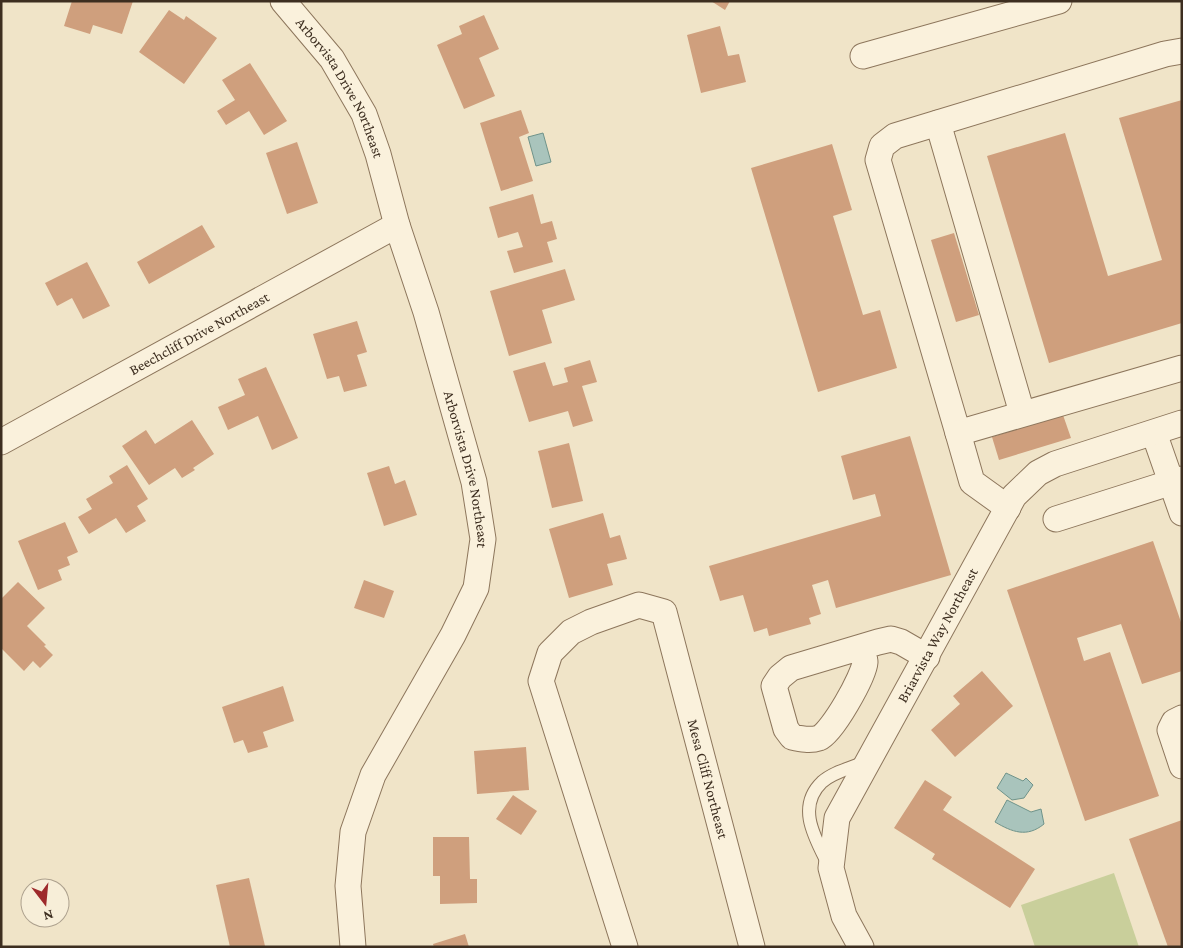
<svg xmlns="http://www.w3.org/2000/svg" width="1183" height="948" font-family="'Crimson Pro',serif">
<rect width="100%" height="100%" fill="#f0e4c8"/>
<!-- green -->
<polygon fill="#c9cf9b" points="1114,873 1139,947 1035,947 1021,905"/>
<!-- water -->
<g fill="#a9c4bc" stroke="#6f938a">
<polygon points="543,133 551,162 536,166 528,137"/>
<polygon points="1006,773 1023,781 1026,778 1033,785 1024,798 1012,800 997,788"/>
<path d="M1007,800L1031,812L1041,809L1044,824C1027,838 1012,832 995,822Z"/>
</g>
<!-- building -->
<g fill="#cf9f7d">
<polygon points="72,1 133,1 122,34 93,25 90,34 64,26"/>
<polygon points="711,1 730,1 725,10"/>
<polygon points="169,10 184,20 186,16 217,38 184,84 139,52"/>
<polygon points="484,15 499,49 479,58 495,96 464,109 437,45 462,34 459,26"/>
<polygon points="720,26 728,56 739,54 746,82 701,93 687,35"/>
<polygon points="250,63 287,121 264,135 249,111 226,125 217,111 235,100 222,80"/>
<polygon points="1182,100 1182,323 1049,363 987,156 1065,133 1108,276 1162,260 1119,118"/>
<polygon points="521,110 529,133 519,137 533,181 501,191 480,123"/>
<polygon points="297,142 318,203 287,214 266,153"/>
<polygon points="832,144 852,210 833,216 863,315 880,310 897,368 818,392 751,168"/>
<polygon points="533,194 541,224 552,221 557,239 547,242 553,262 514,273 507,251 523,247 518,232 498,238 489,207"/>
<polygon points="202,225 215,247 149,284 137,262"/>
<polygon points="954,233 979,315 956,322 931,240"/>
<polygon points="87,262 110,306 83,319 72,298 57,306 45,283"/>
<polygon points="565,269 575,300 542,310 552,343 509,356 490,291"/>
<polygon points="357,321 367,352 357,355 367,386 344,392 339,376 327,379 313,334"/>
<polygon points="590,360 597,382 582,386 593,421 573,427 568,411 529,422 513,371 545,362 553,386 568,382 564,368"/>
<polygon points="266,367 298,438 272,450 258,416 228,430 218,407 245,395 238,379"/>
<polygon points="1063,415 1071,438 999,460 992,437"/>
<polygon points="192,420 214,454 193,468 195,470 182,478 175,468 149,485 122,446 146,430 155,444"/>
<polygon points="910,436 951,575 836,608 828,580 812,585 821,614 809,618 811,624 769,636 767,628 754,632 743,595 720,601 709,566 881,516 875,494 853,500 841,456"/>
<polygon points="569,443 583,501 552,508 538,451"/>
<polygon points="127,465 148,499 137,506 146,521 126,533 116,518 89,534 78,517 92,509 86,499 113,483 109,476"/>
<polygon points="389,466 395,484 405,480 417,515 384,526 367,473"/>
<polygon points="603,513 610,538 620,535 627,559 607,564 613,585 569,598 549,529"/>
<polygon points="65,522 78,552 67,557 70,565 58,570 62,580 38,590 18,541"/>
<polygon points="1153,541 1182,625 1182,671 1142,684 1121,624 1077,638 1084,661 1110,652 1159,796 1085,821 1007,590"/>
<polygon points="364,580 394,591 384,618 354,608"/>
<polygon points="18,582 45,608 27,626 46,645 44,646 53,655 40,668 33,661 24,671 1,648 1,599"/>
<polygon points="982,671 1013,706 955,757 931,730 960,704 953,696"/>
<polygon points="283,686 294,721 263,732 268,747 248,753 243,740 234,743 222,707"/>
<polygon points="526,747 529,790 477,794 474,751"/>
<polygon points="925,780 952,797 943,810 1035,869 1010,908 932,859 935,854 894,828"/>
<polygon points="513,795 537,811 521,835 496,819"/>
<polygon points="1182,820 1182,947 1168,947 1129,839"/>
<polygon points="433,837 469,837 470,879 477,879 477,903 440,904 440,876 433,876"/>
<polygon points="249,878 265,946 230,947 216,885"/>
<polygon points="465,934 469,947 434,947 433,944"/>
</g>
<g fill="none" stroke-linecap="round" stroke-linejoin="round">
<!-- lane casing -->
<g stroke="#8d765c" stroke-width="14">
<path id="lane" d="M828,864C815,838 796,807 822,782C833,772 851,768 865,762"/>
</g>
<!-- street casing -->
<g stroke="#8d765c" stroke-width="27">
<g id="street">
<path id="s1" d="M283,1L332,59L364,114L378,154L397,225L426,312L474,482L483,539L476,588L453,635L373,775L353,832L348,886L353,947"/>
<polyline points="1182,51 1165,54 895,136 882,146 878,160 958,433 1182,368"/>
<polyline points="863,56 1059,1"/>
<polyline points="938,123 1022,413"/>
<polyline points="958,433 972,482 1008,508"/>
<polyline points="1154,433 1182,513"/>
<path id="s2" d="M1,442L397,225"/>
<polyline points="1056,519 1182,479"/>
<path d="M861,647C862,652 865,658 865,662C864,676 832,733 819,738C810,741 801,739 792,737L786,729L774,686L780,677L791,668L878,642L891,639L901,642L927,657"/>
<polyline points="1182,718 1174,722 1170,730 1182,766"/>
<path id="s3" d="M625,947L541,681L550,653L571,632L591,622L639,605L664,612L752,947"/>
<path id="s4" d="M861,947L844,916L831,868L837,818L1014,496L1038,473L1055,464L1182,423"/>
</g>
</g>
<!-- lane -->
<use href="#lane" stroke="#faf1dc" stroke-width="12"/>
<!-- street -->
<use href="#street" stroke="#faf1dc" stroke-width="25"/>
</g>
<g text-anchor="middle" stroke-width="4" stroke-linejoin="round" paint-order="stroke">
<!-- street labels -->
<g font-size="15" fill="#3d2e20" stroke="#f7eed8">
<text dy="5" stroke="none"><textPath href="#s1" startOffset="105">Arborvista Drive Northeast</textPath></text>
<text dy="5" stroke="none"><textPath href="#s2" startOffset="226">Beechcliff Drive Northeast</textPath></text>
<text dy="5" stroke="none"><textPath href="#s1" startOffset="510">Arborvista Drive Northeast</textPath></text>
<text dy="5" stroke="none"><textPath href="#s4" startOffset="344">Briarvista Way Northeast</textPath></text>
<text dy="5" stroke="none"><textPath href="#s3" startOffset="610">Mesa Cliff Northeast</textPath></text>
</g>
</g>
<!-- border -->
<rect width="1183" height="948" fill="none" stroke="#3d2e20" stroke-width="5"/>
<!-- north arrow -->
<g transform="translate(45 903) rotate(164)"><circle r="24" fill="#f7eed8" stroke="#ada18e"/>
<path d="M0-4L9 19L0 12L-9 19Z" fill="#9e2a2b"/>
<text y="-8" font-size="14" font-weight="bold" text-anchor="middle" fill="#3d2e20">N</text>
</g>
</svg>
